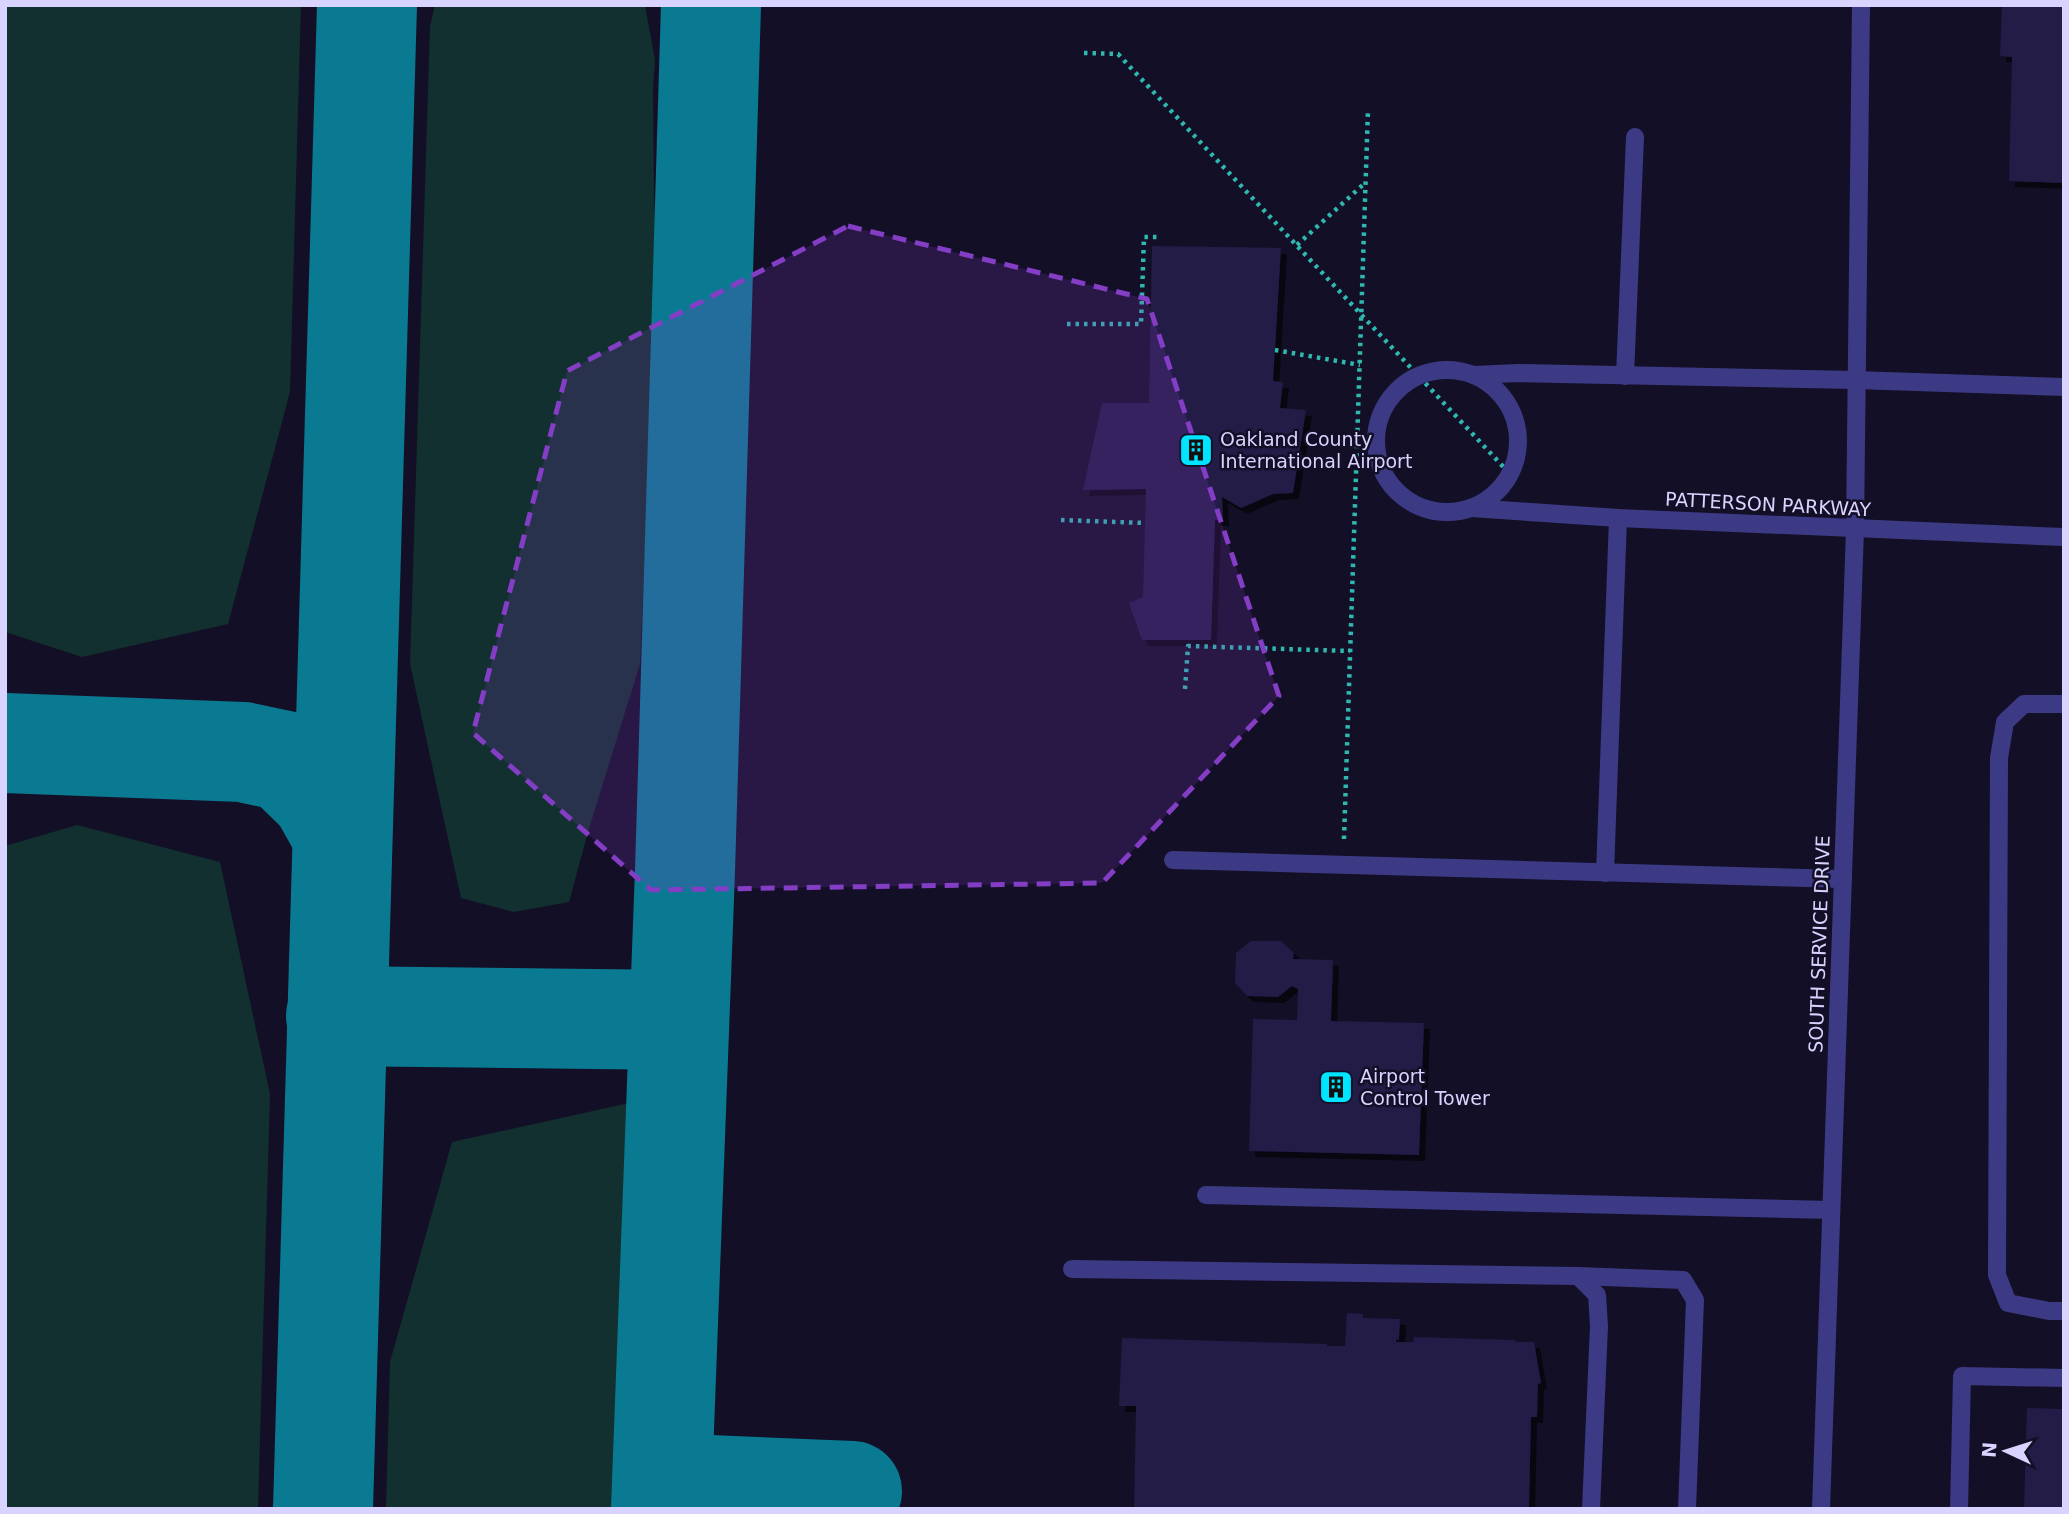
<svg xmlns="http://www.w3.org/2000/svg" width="2069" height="1514" font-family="'DejaVu Sans',sans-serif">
<defs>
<filter id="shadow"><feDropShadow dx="6" dy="6" stdDeviation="0" flood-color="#0009"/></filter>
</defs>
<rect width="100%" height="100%" fill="#130f26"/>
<!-- green -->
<g fill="#12302f">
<polygon points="5,5 301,5 290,392 228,624 82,657 5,632"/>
<polygon points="435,5 645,5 655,60 653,89 654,197 657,274 640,664 588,832 569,902 514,912 461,898 410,664 430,26"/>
<polygon points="77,825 220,862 270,1094 258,1509 5,1509 5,846"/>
<polygon points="638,1101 641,1128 631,1437 624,1509 386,1509 390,1362 452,1142"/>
</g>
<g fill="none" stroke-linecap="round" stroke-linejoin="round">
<!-- taxiway -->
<g stroke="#0a7a92" stroke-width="100">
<polyline points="5,743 243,752 285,761 320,795 342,834"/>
<polyline points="336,1016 679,1020"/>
<polyline points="662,1483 852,1491"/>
<polyline points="323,1509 367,5"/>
<polyline points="661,1509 685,871 711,5"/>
</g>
</g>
<!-- building -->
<g fill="#241b47" filter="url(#shadow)">
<polygon points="2002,5 2064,5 2064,183 2009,181 2012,57 2000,56"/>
<polygon points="1152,246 1281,248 1273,381 1283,382 1280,408 1306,410 1293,493 1273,494 1241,508 1222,497 1223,520 1215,520 1211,640 1142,640 1129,603 1143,597 1146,489 1083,490 1102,403 1149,403"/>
<polygon points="1251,941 1281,941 1294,953 1293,959 1333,960 1331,1021 1424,1023 1419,1155 1249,1151 1253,1019 1297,1020 1298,989 1292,986 1278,997 1247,996 1235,983 1236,953"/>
<polygon points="1347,1313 1363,1314 1363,1318 1400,1319 1399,1340 1397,1339 1396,1342 1413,1342 1414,1337 1515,1340 1515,1342 1534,1342 1541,1383 1538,1384 1537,1417 1531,1417 1529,1509 1134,1509 1136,1406 1119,1406 1122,1338 1327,1344 1327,1346 1345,1346"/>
<polygon points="2027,1408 2064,1409 2064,1509 2024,1509"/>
</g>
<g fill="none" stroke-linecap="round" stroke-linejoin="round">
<!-- path -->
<g stroke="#2fb8b0" stroke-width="4.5" stroke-dasharray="3.5 5" stroke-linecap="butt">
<polyline points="1084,53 1118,54 1510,474"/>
<polyline points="1297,245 1366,182"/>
<polyline points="1067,324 1141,324 1144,237 1160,237"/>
<polyline points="1275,350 1360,365"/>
<polyline points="1061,520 1145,523"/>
<polyline points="1185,689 1188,646 1350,651"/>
<polyline points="1344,839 1368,109"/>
</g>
<!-- minor -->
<g stroke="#3d3a85" stroke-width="18">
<circle cx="1447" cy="441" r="71"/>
<polyline points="1474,375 1518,373 1856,380 2064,387"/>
<polyline points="1625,376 1635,137"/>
<polyline points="1471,508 1618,518 2064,537"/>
<polyline points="2064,704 2024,704 2005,722 1999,758 1997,1275 2008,1303 2049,1311 2064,1311"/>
<polyline points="1173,860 1843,879"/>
<polyline points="1605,873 1618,518"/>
<polyline points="1206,1195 1831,1210"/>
<polyline points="1072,1269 1578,1276 1597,1295 1599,1326 1591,1509"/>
<polyline points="1578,1276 1683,1280 1695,1300 1687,1509"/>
<polyline points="1821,1509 1855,529 1861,5"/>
<polyline points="1959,1509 1962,1376 2064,1378"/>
</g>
</g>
<!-- marked area -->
<path fill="#843dc5" fill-opacity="0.2" stroke="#843dc5" stroke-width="5" stroke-dasharray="14 9" stroke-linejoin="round" d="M848,226L1147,299L1279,696L1102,883L651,890L473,733L567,371Z"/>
<!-- icons -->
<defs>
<g id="building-square" transform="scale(1.75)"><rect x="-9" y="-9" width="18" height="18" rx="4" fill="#00e5ff" stroke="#130f26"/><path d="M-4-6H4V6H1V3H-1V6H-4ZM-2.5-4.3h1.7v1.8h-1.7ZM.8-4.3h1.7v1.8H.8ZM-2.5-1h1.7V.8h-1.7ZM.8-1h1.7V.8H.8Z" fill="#111"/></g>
</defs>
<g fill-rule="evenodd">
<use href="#building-square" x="1196" y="450"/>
<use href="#building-square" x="1336" y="1087"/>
</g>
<g text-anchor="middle" stroke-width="5" stroke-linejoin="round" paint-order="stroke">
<!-- poi labels -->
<g font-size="19" fill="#d9d4ff" stroke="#130f26" text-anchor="start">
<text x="1220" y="446">Oakland County<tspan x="1220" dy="22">International Airport</tspan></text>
<text x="1360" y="1083">Airport<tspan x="1360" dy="22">Control Tower</tspan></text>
</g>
<!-- street labels -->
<g font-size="19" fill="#d9d4ff" stroke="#130f26">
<text transform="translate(1768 504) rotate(3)" y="7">PATTERSON PARKWAY</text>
<text transform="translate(1819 944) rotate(-88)" y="7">SOUTH SERVICE DRIVE</text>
</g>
</g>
<!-- border -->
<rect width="2069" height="1514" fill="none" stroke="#d9d4ff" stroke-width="14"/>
<!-- north arrow -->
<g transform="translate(2006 1451) rotate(274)" stroke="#130f26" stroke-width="5" paint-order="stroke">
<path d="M0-5L12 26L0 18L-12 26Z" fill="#d9d4ff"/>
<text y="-10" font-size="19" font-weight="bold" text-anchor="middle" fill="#d9d4ff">N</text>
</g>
</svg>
